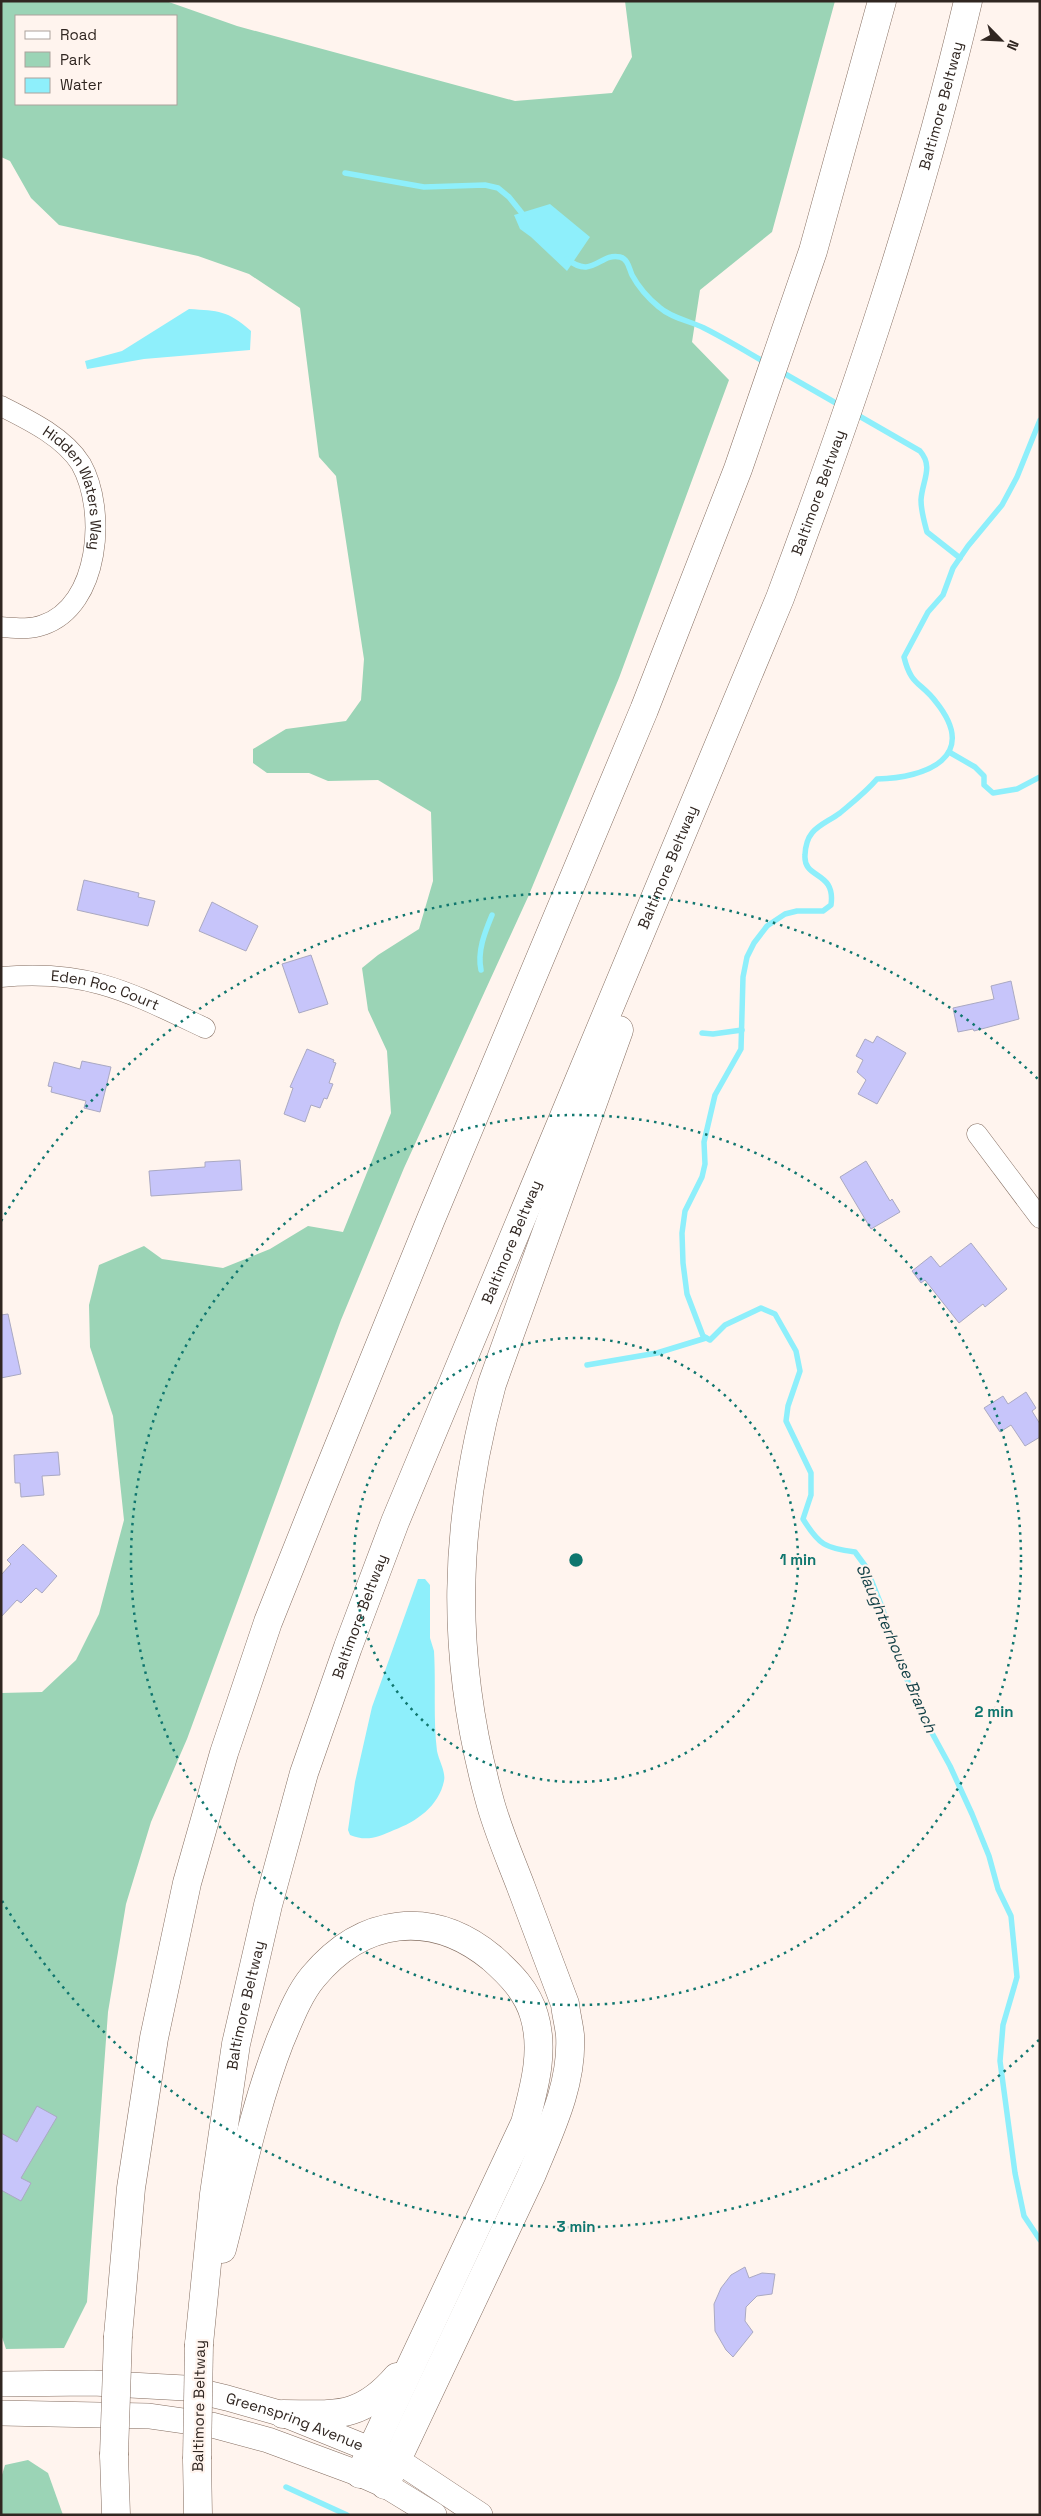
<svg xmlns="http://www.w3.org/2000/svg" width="1041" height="2516" font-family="'Space Grotesk',sans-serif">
<rect width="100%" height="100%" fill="#fff4ee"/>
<!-- green -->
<g fill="#9bd4b6" fill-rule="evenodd">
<path d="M1,1H166L237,26L515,101L612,93L632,57L625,1H835L772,232L700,290L692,342L729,380L619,678L528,897L404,1168L341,1320L187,1739L151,1822L126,1904L108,2012L87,2302L64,2348L6,2349L1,2334V1693L42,1692L76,1660L99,1614L124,1520L113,1416L90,1347L89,1305L99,1265L144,1246L162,1259L223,1268L270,1249L308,1226L343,1232L391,1113L387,1051L368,1010L362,968L378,955L419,929L433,881L431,812L378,780L328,781L309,773H267L253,763V749L286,729L346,721L361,700L364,659L336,476L319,457L300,308L249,274L198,256L59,225L31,198L10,161L1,157ZM16,16H176V104H16Z"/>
<polygon points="28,2460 48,2473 63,2515 1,2515 1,2478 5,2465"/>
</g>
<!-- water -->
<g fill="#8eeffb">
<polygon points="550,204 590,237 567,271 531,237 520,229 514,215"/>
<path d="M189,309C219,311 227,310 251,331L250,350L144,359L87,369L85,361L122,351Z"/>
<path d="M418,1579H425L430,1585V1638L434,1651C436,1684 433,1719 437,1751C439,1761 446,1772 444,1781C439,1806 416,1822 394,1830C378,1837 367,1842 350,1835L348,1830L355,1782L372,1707Z"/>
</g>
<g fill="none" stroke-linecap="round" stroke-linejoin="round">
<!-- stream -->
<g stroke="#8eeffb" stroke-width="5.5">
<polyline points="345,173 424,187 485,185 498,188 509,197 525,217"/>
<path d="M567,259C593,280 600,252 620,257C628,259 629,268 632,275C639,288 648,298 659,307C671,318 690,321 704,328C726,339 747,352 768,364"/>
<polyline points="780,371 841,406"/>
<path d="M854,413L920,451C934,467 922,481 921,500C921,511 924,521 927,532L960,558"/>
<path d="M1040,420L1017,477L1002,505L968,546L953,568L943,595L928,612L904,657C911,686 921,682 936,702C980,757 926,778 877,779C866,792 853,802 840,813C822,826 806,828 805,855C803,880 836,870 831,905L823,911H797L785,914L767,926L754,943L747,957L743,977L741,1049L715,1095L704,1142L705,1164L702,1177L685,1211L682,1233L683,1263L687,1294L703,1336L710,1340L725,1325L761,1308L775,1314L796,1351L800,1371L788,1406L786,1421L811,1473V1495L803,1519C819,1545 825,1548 855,1552L866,1567L882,1607L896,1653L921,1713L950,1766L972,1814L989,1856L998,1889L1011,1916L1017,1977L1003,2025L1000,2061L1015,2173L1024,2216L1040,2240"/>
<polyline points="949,752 975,767 984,776 984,785 993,793 1017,789 1040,777"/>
<path d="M481,970C477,951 485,932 492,915"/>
<polyline points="702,1033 713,1034 742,1030"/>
<polyline points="587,1365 657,1353 706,1338"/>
<polyline points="286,2487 347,2515"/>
</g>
</g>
<!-- building -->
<g fill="#c7c5fa" stroke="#aaa9c2">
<polygon points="84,880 139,893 138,897 155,901 148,926 77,910"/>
<polygon points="212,902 258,926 246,951 199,931"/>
<polygon points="311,955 328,1004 299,1013 282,964"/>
<polygon points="1011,981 1019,1019 974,1031 973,1029 958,1032 953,1008 994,999 991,986"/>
<polygon points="877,1036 906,1053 877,1104 858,1094 866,1080 857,1072 863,1060 856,1056 865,1039 873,1043"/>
<polygon points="307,1049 334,1060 333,1062 336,1063 329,1083 333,1084 327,1099 324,1098 320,1108 311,1105 305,1122 284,1114 293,1088 290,1087"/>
<polygon points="82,1061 111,1067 100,1112 84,1108 86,1101 51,1092 52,1087 48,1086 54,1062 80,1069"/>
<polygon points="240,1160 242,1190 151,1196 149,1171 205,1167 205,1162"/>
<polygon points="866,1161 890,1201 892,1199 900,1212 871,1229 840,1177"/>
<polygon points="971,1243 1007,1289 985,1307 983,1304 959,1323 925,1280 921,1283 912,1271 931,1256 940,1267"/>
<polygon points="8,1314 21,1374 1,1378 1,1315"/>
<polygon points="1026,1392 1036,1408 1032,1411 1040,1424 1040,1437 1025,1446 1011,1425 1000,1432 984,1408 1003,1396 1008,1404"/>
<polygon points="58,1452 60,1475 42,1476 44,1495 21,1497 20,1483 15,1483 14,1455"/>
<polygon points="23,1544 57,1576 42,1593 36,1588 21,1603 17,1600 1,1617 1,1575 11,1564 7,1560"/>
<polygon points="37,2106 57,2117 21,2178 31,2183 21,2201 1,2190 1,2133 17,2142"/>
<polygon points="745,2267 749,2278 762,2273 775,2274 772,2294 757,2296 746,2307 745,2321 753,2332 733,2357 726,2350 715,2331 714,2304 721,2288 731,2275"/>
</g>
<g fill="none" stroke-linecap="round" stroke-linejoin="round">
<!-- minor casing -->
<g stroke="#846d60" stroke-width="21">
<g id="minor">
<path id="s1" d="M1,406C29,420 64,437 81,464C107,510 100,606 43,625C30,630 15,628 1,627"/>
<path id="s2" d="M1,977C88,969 129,992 205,1028"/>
<polyline points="977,1134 1040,1218"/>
</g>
</g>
<!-- major casing -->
<g stroke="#846d60" stroke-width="26">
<g id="major">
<path id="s3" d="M1,2384L93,2383L185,2388L227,2398L283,2414L397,2460L480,2515"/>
<polyline points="1,2413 149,2416 212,2425 268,2440 360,2474 385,2485 434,2515"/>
</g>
</g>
<!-- highway casing -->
<g stroke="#846d60" stroke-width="29">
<g id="highway">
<path d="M222,2249C240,2179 254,2108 280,2041C289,2020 298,1995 313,1977C362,1918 431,1908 492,1958C510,1974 527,1991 534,2015C545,2051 534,2088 525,2123L360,2474"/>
<polyline points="118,2336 131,2188 154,2038 187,1883 224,1753 268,1622 318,1497 431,1219 644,710 738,469 813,251 882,1"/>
<path id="s4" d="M199,2344L214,2194L236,2044L268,1905L304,1773L348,1647L395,1522L780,598C853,403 920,205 968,1"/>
<path d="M283,2414C335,2414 360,2420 397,2377"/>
<polyline points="114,2455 116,2515"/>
<polyline points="197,2459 198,2515"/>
<path d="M385,2485L532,2174C550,2130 573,2084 570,2035C569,2025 566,2014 565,2004C550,1965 536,1926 521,1887C510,1858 497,1829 489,1798C450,1655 453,1526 492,1384L619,1030"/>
</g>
</g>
<!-- minor -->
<use href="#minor" stroke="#fff" stroke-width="20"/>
<!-- major -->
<use href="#major" stroke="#fff" stroke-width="25"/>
<!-- highway -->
<use href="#highway" stroke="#fff" stroke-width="28"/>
<!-- highway-bridge casing -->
<g stroke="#846d60" stroke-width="29" stroke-linecap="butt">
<g id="highway-bridge">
<polyline points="114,2455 118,2336"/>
<polyline points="197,2459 199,2344"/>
</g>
</g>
<!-- highway-bridge -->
<use href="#highway-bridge" stroke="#fff" stroke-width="28"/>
</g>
<!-- distance rings -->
<g fill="none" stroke="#0f766e" stroke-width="2.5" stroke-dasharray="2.5 5">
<circle cx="576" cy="1560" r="222"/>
<circle cx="576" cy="1560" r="445"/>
<path d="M1039 2040A667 667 0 0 1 1 1899M1 1221A667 667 0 0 1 1039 1080"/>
</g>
<g text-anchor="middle" stroke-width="4.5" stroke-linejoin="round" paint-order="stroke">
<!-- street labels -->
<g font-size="15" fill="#302621" stroke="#fff4ee">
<text dy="5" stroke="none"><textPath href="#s4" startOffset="2368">Baltimore Beltway</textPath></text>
<text dy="5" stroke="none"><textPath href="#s1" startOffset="119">Hidden Waters Way</textPath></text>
<text dy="5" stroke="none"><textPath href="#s4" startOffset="1962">Baltimore Beltway</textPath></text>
<text dy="5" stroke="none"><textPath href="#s4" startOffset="1558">Baltimore Beltway</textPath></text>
<text dy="5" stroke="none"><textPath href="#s2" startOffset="106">Eden Roc Court</textPath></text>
<text dy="5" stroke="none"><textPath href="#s4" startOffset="1152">Baltimore Beltway</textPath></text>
<text dy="5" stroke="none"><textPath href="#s4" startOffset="748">Baltimore Beltway</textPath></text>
<text dy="5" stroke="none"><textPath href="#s4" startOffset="342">Baltimore Beltway</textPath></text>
<text transform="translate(199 2406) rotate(-89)" y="5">Baltimore Beltway</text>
<text dy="5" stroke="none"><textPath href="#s3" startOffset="299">Greenspring Avenue</textPath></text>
</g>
<!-- water labels -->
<g font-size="16" font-style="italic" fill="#113f45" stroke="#fff4ee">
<text transform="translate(897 1648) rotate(67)" y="6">Slaughterhouse Branch</text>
</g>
</g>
<circle cx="576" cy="1560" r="8" fill="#0f766e" stroke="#fff4ee" stroke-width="2.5"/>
<g font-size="15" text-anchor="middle" font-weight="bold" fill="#0f766e" stroke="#fff4ee" stroke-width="4.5" stroke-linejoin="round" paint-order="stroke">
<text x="798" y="1565">1 min</text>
<text x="994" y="1717">2 min</text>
<text x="576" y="2232">3 min</text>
</g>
<!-- border -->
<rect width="1041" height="2516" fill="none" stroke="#302621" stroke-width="5"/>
<!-- legend -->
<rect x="15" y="15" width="162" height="90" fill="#fff4ee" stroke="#aca29c"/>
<rect x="25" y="31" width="25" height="8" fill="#ffffff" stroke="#aca29c"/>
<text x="60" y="40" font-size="15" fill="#302621">Road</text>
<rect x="25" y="52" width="25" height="15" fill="#9bd4b6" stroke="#aca29c"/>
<text x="60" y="65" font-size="15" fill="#302621">Park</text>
<rect x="25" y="78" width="25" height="15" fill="#8eeffb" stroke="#aca29c"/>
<text x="60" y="90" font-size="15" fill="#302621">Water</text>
<!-- north arrow -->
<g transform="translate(1001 40) rotate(114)" stroke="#fff4ee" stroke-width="4" paint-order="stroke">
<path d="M0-4L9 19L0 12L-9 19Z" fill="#302621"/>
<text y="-8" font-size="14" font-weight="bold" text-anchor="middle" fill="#302621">N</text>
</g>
</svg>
